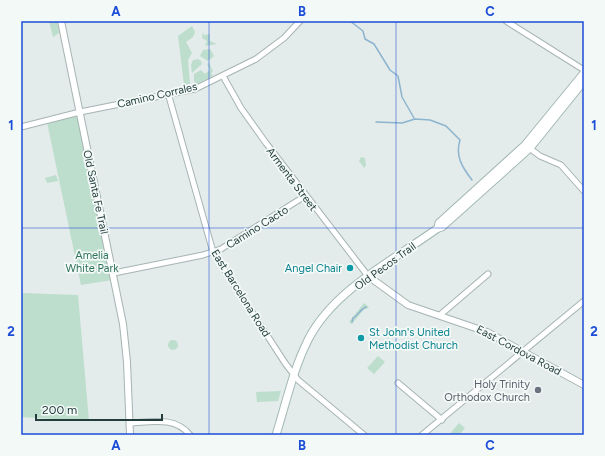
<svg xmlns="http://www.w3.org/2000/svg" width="605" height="456" font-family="Figtree,sans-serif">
<rect width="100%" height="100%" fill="#e3ecea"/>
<!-- green -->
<g fill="#bdddcd">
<polygon points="49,21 57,21 59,33 53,37"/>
<polygon points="192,26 195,32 193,37 186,42 192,53 188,60 190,84 184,85 178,36"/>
<polygon points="203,32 204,35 210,34 210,41 217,44 205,46 207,41 202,38"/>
<polygon points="210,49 214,56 208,61 200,56 203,50"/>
<polygon points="198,59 201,61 202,64 192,73 191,65 193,60"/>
<polygon points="209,63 213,71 211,73 213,76 197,84 194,82 194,74 201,70 205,74 210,70 207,64"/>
<polygon points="75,116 78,118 112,280 81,285 47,122"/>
<polygon points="361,157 365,158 366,165 364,168 359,161"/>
<polygon points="56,175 58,181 47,183 45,178"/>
<polygon points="21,293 78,295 89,421 21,417"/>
<polygon points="364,303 369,307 367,309 365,308 352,324 349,322"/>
<circle cx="173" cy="345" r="5"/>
<polygon points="378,356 385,362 374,374 367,368"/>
<polygon points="281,391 278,401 257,402 256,392"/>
<polygon points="459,423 465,428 459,435 449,435"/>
</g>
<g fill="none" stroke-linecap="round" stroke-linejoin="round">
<!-- stream -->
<g stroke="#8db4cf" stroke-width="1.5">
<polyline points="350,21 363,31 365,39 374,44 390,70 398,76 402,97 414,118"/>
<path d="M376,122L402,123L415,119L430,120L446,126L460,140C455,156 462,167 472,180"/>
<path d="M352,322L353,318C359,315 359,310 366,307"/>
</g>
<!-- minor casing -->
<g stroke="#a6b4b3" stroke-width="7">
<g id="minor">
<polyline points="506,21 584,70"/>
<polyline points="223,76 241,108 266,143 368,276"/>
<polyline points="168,93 213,252 285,363 298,380 364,435"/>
<polyline points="21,127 80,112 195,89 256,59 284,38 300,21"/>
<polyline points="528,147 540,156 561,165 584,191"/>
<polyline points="114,273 203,255 221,249 305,196"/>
<polyline points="440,315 488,274"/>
<polyline points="398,383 442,420"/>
<path d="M130,423C151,422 175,416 190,435"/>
<polyline points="422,435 584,301"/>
</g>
</g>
<!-- tertiary casing -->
<g stroke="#a6b4b3" stroke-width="8">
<g id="tertiary">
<polyline points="61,21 123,324 127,362 130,435"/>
<polyline points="368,276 408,305 487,332 584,385"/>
</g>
</g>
<!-- secondary casing -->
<g stroke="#a2b8b5" stroke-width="9">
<g id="secondary">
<polyline points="438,228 439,223 525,145 584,73"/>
<path d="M276,435C286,403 293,370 308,340C333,290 394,260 438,228L442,227L530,148L584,81"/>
</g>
</g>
<!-- minor -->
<use href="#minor" stroke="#fff" stroke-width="5"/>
<!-- tertiary -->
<use href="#tertiary" stroke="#fff" stroke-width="6"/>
<!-- secondary -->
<use href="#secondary" stroke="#fff" stroke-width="7"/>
</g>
<!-- grid -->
<path fill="none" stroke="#1d4ed8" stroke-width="1" stroke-opacity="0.55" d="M209,21V435M396,21V435M21,228H584"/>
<!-- markers -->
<g fill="#0f9aa8" stroke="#f3f9f7" stroke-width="1.5">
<circle cx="350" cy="268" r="4"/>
<circle cx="361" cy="338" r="4"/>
</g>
<circle fill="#6b7280" stroke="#f3f9f7" stroke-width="1.5" cx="538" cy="390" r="4"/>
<g text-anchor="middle" stroke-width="3.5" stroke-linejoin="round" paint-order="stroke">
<!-- street labels -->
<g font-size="11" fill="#233d3d" stroke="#f3f9f7">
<text transform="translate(157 95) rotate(-13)" y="4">Camino Corrales</text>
<text transform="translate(292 179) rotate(53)" y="4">Armenta Street</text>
<text transform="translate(96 192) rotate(78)" y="4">Old Santa Fe Trail</text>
<text transform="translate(257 227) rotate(-32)" y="4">Camino Cacto</text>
<text transform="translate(385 266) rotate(-36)" y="4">Old Pecos Trail</text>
<text transform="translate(241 293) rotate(58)" y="4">East Barcelona Road</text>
<text transform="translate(519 350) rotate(28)" y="4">East Cordova Road</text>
</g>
<!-- park labels -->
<g font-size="11" fill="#2f725a" stroke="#f3f9f7">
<text x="92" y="259">Amelia<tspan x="92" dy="13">White Park</tspan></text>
</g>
<!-- culture labels -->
<g font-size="11" fill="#0d838f" stroke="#f3f9f7" text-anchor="end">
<text x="342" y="272">Angel Chair</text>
<text x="369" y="336" text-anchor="start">St John's United<tspan x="369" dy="13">Methodist Church</tspan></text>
</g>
<!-- worship labels -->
<g font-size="11" fill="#5b616d" stroke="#f3f9f7" text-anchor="end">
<text x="530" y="388">Holy Trinity<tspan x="530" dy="13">Orthodox Church</tspan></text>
</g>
</g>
<!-- border -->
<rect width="605" height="456" fill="none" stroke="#f3f9f7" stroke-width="44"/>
<!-- scale -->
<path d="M36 414v6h126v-6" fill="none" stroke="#233d3d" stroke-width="2"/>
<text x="42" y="414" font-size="12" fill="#233d3d" stroke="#f3f9f7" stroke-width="3" paint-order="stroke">200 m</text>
<rect x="22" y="22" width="561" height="412" fill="none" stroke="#1d4ed8" stroke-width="1.5"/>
<g font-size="13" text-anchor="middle" font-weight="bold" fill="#1d4ed8">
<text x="116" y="16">A</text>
<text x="302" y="16">B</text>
<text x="490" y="16">C</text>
<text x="11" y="130">1</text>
<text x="594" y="130">1</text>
<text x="11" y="336">2</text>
<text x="594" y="336">2</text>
<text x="116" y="450">A</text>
<text x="302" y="450">B</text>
<text x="490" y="450">C</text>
</g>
</svg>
